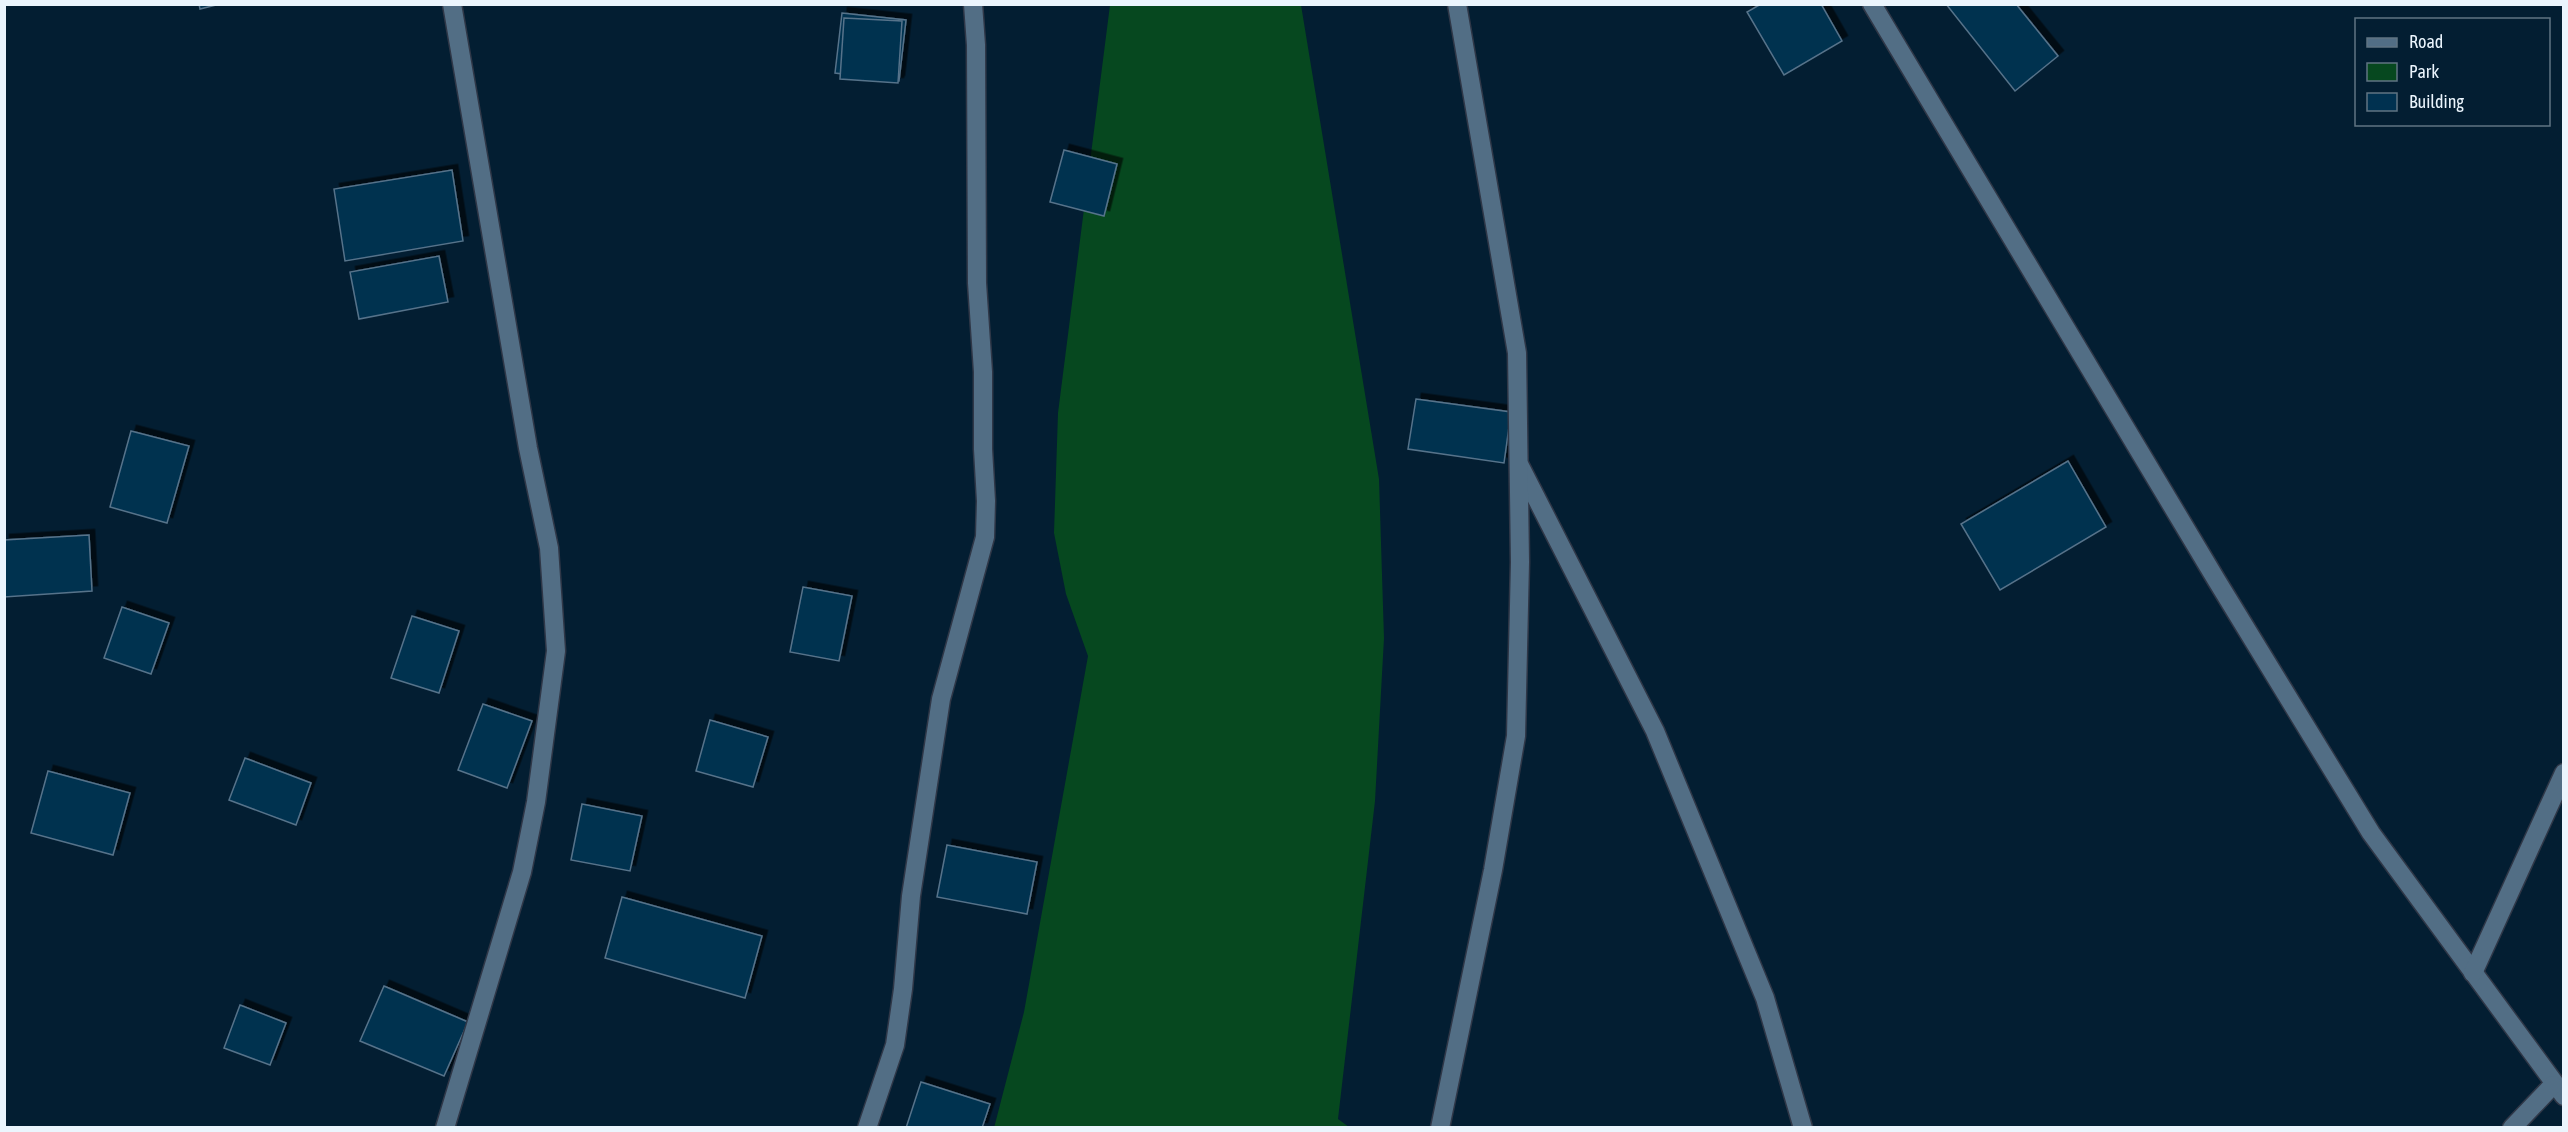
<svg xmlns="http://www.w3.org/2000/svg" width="2568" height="1132" font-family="'Asap Condensed',sans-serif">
<defs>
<filter id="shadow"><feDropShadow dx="5.5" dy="-5.5" stdDeviation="0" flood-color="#0009"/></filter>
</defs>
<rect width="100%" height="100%" fill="#031e32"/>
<!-- green -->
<polygon fill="#06481f" points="1110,5 1301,5 1379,479 1384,638 1375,801 1338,1119 1349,1127 994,1128 1024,1012 1088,656 1066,594 1054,533 1058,413"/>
<!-- building -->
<g fill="#003150" stroke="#56738a" stroke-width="1.5" filter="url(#shadow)">
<polygon points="199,4 220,4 200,9"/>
<polygon points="1761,4 1821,4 1842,41 1784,75 1747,12"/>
<polygon points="1946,4 2016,4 2058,56 2015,91"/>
<polygon points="842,13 906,20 899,81 835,73"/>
<polygon points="844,18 902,21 898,83 840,79"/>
<polygon points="1064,150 1117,164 1104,216 1050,202"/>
<polygon points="452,170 463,241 345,261 334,189"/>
<polygon points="439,256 448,302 359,319 350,272"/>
<polygon points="1416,399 1511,412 1504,463 1408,449"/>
<polygon points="131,431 189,446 167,523 110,507"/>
<polygon points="2068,461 2106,527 2000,590 1961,524"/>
<polygon points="89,535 92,591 4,597 4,540"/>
<polygon points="803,587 852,596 839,661 790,652"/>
<polygon points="122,607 169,623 151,674 104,658"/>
<polygon points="412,616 459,631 439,693 391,678"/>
<polygon points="483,704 532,721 507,788 458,770"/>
<polygon points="710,720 768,737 753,787 696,771"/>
<polygon points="245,758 311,783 296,825 229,800"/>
<polygon points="48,771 130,793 113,855 31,833"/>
<polygon points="582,804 642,816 630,871 571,860"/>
<polygon points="947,845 1037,862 1027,914 937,897"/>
<polygon points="622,897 762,936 745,998 605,958"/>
<polygon points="384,986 468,1022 444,1076 360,1041"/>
<polygon points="240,1005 286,1023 270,1065 224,1048"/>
<polygon points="921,1082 990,1104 982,1128 906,1128"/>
</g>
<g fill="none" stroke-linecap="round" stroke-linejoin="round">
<!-- minor casing -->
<g stroke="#2f3747" stroke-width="21">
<g id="minor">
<polyline points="1872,4 2217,581 2371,833 2564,1096"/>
<polyline points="1520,466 1655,731 1765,998 1803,1128"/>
<polyline points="2473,973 2564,773"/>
<polyline points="445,1128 522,872 536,802 556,651 549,548 528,448 452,4"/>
<polyline points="867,1128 895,1045 903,989 911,896 941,699 985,537 986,501 983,449 983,372 977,283 976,45 973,4"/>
<polyline points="1440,1128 1493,870 1516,736 1520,562 1517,353 1457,4"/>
<polyline points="2512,1128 2553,1085"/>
</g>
</g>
<!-- minor -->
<use href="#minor" stroke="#526e85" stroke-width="18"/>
</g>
<!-- border -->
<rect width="2568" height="1132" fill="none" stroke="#ebf5fd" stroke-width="12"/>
<!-- legend -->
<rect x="2355" y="18" width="195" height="108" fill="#031e32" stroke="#607483" stroke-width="1.5"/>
<rect x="2367" y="38" width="30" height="9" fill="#526e85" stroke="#607483" stroke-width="1.5"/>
<text x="2409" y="48" font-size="18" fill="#ebf5fd">Road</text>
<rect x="2367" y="63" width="30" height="18" fill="#06481f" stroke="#607483" stroke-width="1.5"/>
<text x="2409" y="78" font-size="18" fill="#ebf5fd">Park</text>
<rect x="2367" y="93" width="30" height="18" fill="#003150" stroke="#607483" stroke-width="1.5"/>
<text x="2409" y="108" font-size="18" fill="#ebf5fd">Building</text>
</svg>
